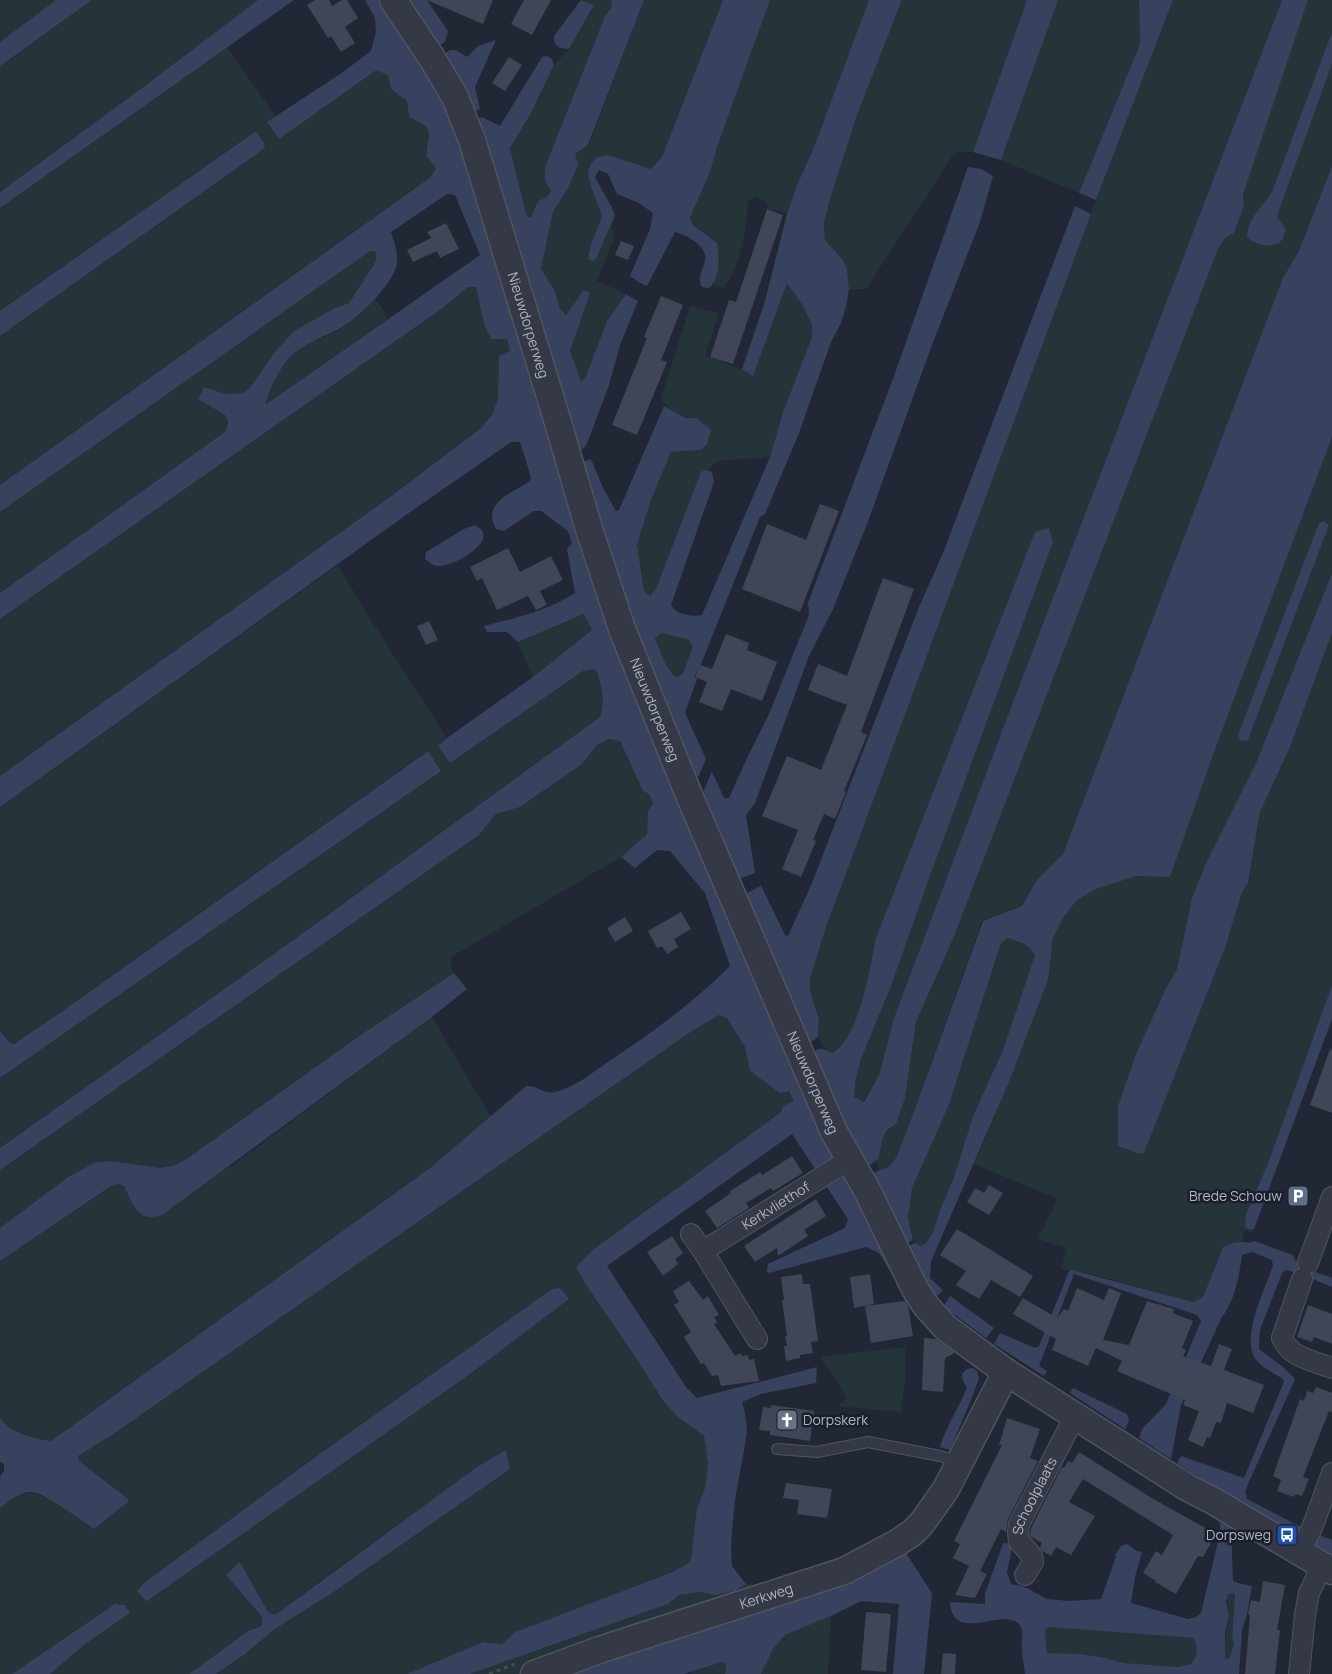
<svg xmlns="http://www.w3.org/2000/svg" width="1332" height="1674" font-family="Manrope,sans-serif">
<rect width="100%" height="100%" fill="#222736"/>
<!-- green -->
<g fill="#253438" fill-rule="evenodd">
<polygon points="0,0 56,0 0,42"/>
<polygon points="92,0 258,0 142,88 0,192 0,66"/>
<polygon points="583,0 612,0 611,8 605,16 545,167 545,181 551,191 547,197 538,201 531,217 527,217 510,148 530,115 554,65 569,49 594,6"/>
<polygon points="644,0 723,0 662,157 651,169 608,155 597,157 591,163 588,172 602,216 588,252 596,259 611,226 614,238 597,281 626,294 607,321 586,376 580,381 570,351 589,293 576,300 567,316 560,309 555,291 541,269 553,212 568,188 575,154 589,145"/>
<path d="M770,0H869L814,147L797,185L787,214L768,208L765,201L756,196L748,202C746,229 741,268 723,288L713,284L720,259L717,243L693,225L690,218L710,172L717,147Z"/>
<polygon points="902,0 1027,0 973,152 955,152 866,289 849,289 847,269 843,260 825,240 824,223 831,196 857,115"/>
<polygon points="1058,0 1139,0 1140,44 1079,193 1001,160"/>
<path d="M1173,0H1282L1013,702L894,1018L879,1075L863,1102L854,1097L856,1078L861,1059L891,986L930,876L1053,542L1049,528L876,938C870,967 859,1039 832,1053C815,1042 820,1037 819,1020C818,1010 811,1000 810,990C807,973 819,947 825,930L1091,214Z"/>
<polygon points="1308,0 1332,0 1332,32 1272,192 1262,208 1254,215 1286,230 1277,216 1332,64 1332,166 1299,251 1283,279 1063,854 1036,881 1022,906 982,921 916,1106 897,1156 890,1166 880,1170 875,1161 879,1158 882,1140 887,1130 896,1124 905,1098 916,1022 955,934 1218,249 1225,238 1234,233 1244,206 1243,195"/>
<polygon points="227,47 276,117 267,123 375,71 381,72 388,76 391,89 407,101 409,117 427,127 429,135 426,156 436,168 431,177 0,485 0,336 265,148 264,143 256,131 0,311 0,208"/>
<polygon points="370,251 376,252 376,261 349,303 333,309 294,331 274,353 250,388 242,393 225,394 198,399 225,415 228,421 226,431 0,593 0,512"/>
<path d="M787,282L803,306L812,325V337L783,412L770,457L718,461L708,470H705L656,589L650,596L644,591L637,544L651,500L671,452L700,450L707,445L711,430L697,418C683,418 668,411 661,399L690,306L719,313L705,356L742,369L753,376Z"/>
<polygon points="468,287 476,287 479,294 507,339 510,351 500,356 498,399 492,416 481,428 394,494 0,776 0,619 444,307"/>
<path d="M375,299L384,311L387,319L264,406C269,392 279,369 289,358C302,344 327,337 343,327C355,320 366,309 375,299Z"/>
<path d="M1332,437V573L1256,763L1206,863L1192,898L1177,969L1165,990L1136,1054L1118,1106V1146L1138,1154L1144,1153L1225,948L1242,892L1248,882L1260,812L1290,747L1332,633V985L1269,1161L1246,1214L1251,1229H1254L1252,1233L1245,1230L1242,1242L1223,1247L1203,1297L1193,1302L1088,1273L1061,1269L1067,1248L1038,1239L1058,1199L974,1164L1009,1082L1048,980L1053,938L1063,918L1076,901L1096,889L1136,876L1170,877L1217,744ZM1324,521L1329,525L1248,739Z"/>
<polygon points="338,565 369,617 447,738 438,746 450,763 583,671 593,668 597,671 604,699 601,717 299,936 0,1148 0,1078 441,771 427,751 64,1010 14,1044 10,1043 0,1031 0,807"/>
<polygon points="585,614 592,630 533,677 518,642"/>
<polygon points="662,633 689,640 693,646 683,674 678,677 674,676 665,665 655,639 656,637"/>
<polygon points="609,739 620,741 643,791 649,794 653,804 648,811 647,834 621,857 451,957 451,968 454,973 362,1034 185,1160 172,1166 160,1168 111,1161 68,1177 0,1228 0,1170 479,835 496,814 520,807 582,764 597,745"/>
<path d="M1008,938C1019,942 1029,944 1035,955L1003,1050L973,1116L954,1177L940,1210L933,1232L926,1243L921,1247L915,1243L908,1218L912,1188L948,1107L1001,943Z"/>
<path d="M719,1015L727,1018L745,1047L750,1071L789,1091L794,1101L783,1106L781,1112L594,1249L576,1267L584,1282L634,1355L664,1402L678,1417L704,1436L708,1463L705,1488L697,1508L691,1559L689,1563L670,1573L515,1632L502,1644L483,1642L407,1674H216L245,1654L275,1629L335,1591L510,1469L506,1450L348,1560L275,1615L268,1612L240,1562L226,1575L262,1618V1626L248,1631L189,1674H50L84,1645L130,1613L125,1605L115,1604L12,1674H0V1508L19,1495L32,1492L46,1498L129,1501L127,1498L79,1461L78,1456L112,1435L692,1031ZM552,1289L569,1299L470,1374L146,1601L145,1582L321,1453Z"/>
<path d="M432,1017L491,1117L430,1168L51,1441C31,1438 13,1434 0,1418V1261L111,1186L119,1184L124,1186L127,1192L232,1166Z"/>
<polygon points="905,1347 905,1382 901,1412 837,1406 847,1398 821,1357"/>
<polygon points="746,1584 823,1589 570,1674 470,1674 668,1604 679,1595 700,1592 715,1595 735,1591"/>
<path d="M1234,1593L1235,1595L1232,1637L1234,1645L1230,1659L1225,1660C1223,1645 1227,1631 1228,1617C1230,1607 1225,1603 1229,1594Z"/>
<polygon points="831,1616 828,1674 761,1674 773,1649 785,1635"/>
<path d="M1048,1627L1194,1638C1198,1649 1198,1655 1191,1664L1178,1667L1124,1663L1105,1658L1081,1654L1047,1653L1045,1630Z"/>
<polygon points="722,1662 726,1663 725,1674 691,1674 691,1672"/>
</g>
<!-- water -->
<g fill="#38425e" fill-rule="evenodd">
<polygon points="56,0 92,0 0,66 0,42"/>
<polygon points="258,0 294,0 0,208 0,192 142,88"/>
<path d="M365,0H384L458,123L546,408L848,1177L895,1266L889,1269L879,1253L866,1247L769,1273L767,1271L768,1264L845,1228L848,1219L792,1134L607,1266L686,1387L697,1398L817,1367L816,1383L761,1394L742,1402L745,1413L747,1433L735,1500L731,1544L732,1566L746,1584L735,1591L715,1595L700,1592L679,1595L668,1604L470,1674H407L483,1642L502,1644L515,1632L670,1573L689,1563L691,1559L697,1508L705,1488L708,1463L704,1436L678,1417L664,1402L634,1355L584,1282L576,1267L594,1249L781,1112L783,1106L794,1101L789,1091L780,1093L750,1071L745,1047L727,1018L719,1015L692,1031L112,1435L78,1456L79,1461L127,1498L129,1501L94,1529C81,1520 45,1493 32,1492C20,1491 9,1502 0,1508V1477L4,1471V1464L0,1462V1418C13,1434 31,1438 51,1441L430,1168L526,1086C538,1085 543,1095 555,1092C576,1087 593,1072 611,1060C653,1032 694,1002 730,966L705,893L670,851L657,850L635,868L621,857L647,834L648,811L653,804L649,794L643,791L620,741L609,739L597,745L582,764L520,807L496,814L479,835L0,1170V1148L299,936L600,717C606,700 601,688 597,671L593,669L583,671L450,763L438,746L447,738L533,677L592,630L584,614L518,642L507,632H487L484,626C519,617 544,612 575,593L567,549L572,543L568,531L541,511H534L504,531L496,529C481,503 512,493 530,481L531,477L520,442H511L406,515L0,807V776L394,494L481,428L492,415L498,399L499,356L510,351L507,339H491L484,324L476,287H468L444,307L0,619V593L226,431L228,421L225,415L198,399L204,387L225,394L242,393L250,388L274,353L294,331L333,309L349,303L376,261V252L370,251L0,512V485L431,177L436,168L426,156L429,135L427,127L409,117L407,101L391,89L388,76L381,72L375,71L279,139L267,122L343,72L371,51L376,32L375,18ZM447,194L455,195L480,255L265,405C269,391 280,368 289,358C302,344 326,336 342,327C359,318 396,281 397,262C398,252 394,241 391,232Z"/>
<polygon points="403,0 427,0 448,31 445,42 439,46"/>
<polygon points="581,0 594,5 569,49 560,48 555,44 554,36"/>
<polygon points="612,0 644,0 588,145 575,154 578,165 568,188 553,212 541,269 555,291 560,309 566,315 584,290 590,293 570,351 581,381 586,376 607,321 626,294 638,301 620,345 609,385 586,446 579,451 476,119 482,117 500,126 542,57 547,56 552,59 554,65 530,115 510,148 527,217 531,217 538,201 547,197 551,191 545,181 545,167 605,16 611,8"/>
<path d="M723,0H770L717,147L710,172L690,218L693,225L717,243C720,257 720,278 709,288L702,287C697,277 703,270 705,260C708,246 686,235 675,232L647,286L640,283L630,276L650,229L653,213L639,203L617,194L608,174L599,170L595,177L612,208L615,216L596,259L593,261L588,259L590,247L602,216L590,183L588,172L591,163L597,157L608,155L651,169L662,157Z"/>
<path d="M869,0H902L857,115L831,196L824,223L825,240L843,260L847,269L849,289L846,307L841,323L831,342L799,433L765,514L760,517L701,664L694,677L697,679L685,713L724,798H729L748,756L769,714L809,615L808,603L894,376L968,167L981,169L993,176L980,222L932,345L867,524L833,609L809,656L755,803L746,815L755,873L785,935L788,936L812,883L919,607L943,553L1075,206L1091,214L825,930L810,978V991L819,1019L818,1037L814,1040L808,1043L725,845L701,797L628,617L582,462L591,459L604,490L616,511L619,510L664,406L686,418H697L711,430L707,445L700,450L671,452L651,500L637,544L644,591L650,596L656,589L701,472L705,470L712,472L714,482L671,605C677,615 691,617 702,615L770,457L783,412L812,337V325L803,306L787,283L753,376L742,369L765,301L787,214L797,185L814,147ZM662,633L689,640L693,646L683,673L678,677L674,676L666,665L655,639L656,637Z"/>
<polygon points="1027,0 1058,0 1001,160 973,152"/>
<polygon points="1139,0 1173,0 1096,200 1079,193 1140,44"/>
<path d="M1282,0H1308L1243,195L1244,206L1234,233L1225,238L1218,249L955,934L916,1022L905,1098L896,1124L887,1130L882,1140L879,1158L870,1165L863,1164L809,1055C818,1048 822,1047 832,1053C859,1039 870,967 876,938L1035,532L1049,528L1053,542L930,876L891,986L861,1059L856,1078L854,1097L864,1102L879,1075L894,1018L1013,702Z"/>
<path d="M1332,32V64L1277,216L1286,230C1284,234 1284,238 1281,241C1271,249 1255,245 1247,237C1248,218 1262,207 1272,192Z"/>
<polygon points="496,40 475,87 480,109 473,112 444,54 450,50 456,50 467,57 478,46"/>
<polygon points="256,131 264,143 265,148 0,336 0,311"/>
<path d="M1332,166V437L1217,744L1170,877L1136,876L1096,889L1076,901L1063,918L1053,938L1048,980L1009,1082L931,1261L930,1278L943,1290L935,1298L905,1248L915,1243L921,1246L926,1243L933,1232L940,1210L954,1177L973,1116L1003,1050L1035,955C1029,944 1019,942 1008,938L1001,943L948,1107L912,1188L908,1218L913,1240L903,1245L871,1179L873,1173L890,1166L897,1156L916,1106L983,921L1022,906L1036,881L1063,854L1283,278L1299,251Z"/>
<polygon points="1324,521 1329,525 1248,740 1241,741 1238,735 1319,523"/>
<path d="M475,525L482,530C483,532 484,535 483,538C481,550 451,567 438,566C433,566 429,562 425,559L426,552L464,529Z"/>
<polygon points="1332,573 1332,633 1290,747 1260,812 1248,883 1242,892 1225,948 1144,1153 1139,1154 1118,1146 1118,1106 1136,1054 1165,990 1177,969 1192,898 1206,863 1256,763"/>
<polygon points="428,751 441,771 0,1078 0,1031 10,1043 14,1044 64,1010"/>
<path d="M454,973L467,989L432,1017L162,1215C138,1223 133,1205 124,1186L119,1184L111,1186L0,1261V1228L68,1177L94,1163L111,1161L160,1168L172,1166L185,1160L362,1034Z"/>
<polygon points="1332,985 1332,1019 1254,1229 1248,1229 1245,1227 1246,1214 1269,1161"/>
<path d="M1254,1241L1293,1255C1295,1269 1321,1273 1332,1278V1287L1298,1273L1286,1270L1282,1273L1260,1330L1259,1349L1283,1367L1295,1379L1245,1491L1247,1499L1305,1529L1332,1540V1554L1248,1508L1231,1525L1233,1580L1234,1582L1252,1586L1247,1614L1242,1630L1239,1674H1025C1024,1664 1021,1653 1022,1643C1022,1638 1023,1632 1021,1627C1007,1603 953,1647 950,1602L985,1604V1594L1003,1543L1013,1544L1007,1572L1011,1584L1025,1587L1047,1599L1069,1601L1101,1599L1116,1557L1115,1555L1121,1546L1127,1544L1137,1551L1142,1552L1135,1577L1131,1603L1188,1619L1196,1617L1201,1613L1220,1533V1518L1228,1502L1225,1492L1210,1485L1177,1463L1181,1456L1244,1478L1283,1384L1284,1380C1276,1374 1264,1369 1258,1362C1238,1342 1265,1289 1273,1266L1272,1260L1252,1252L1242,1255C1239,1277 1235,1300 1222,1317L1181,1405L1171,1459L1139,1438L1142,1429L1166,1404L1201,1321L1197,1315L1074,1274L1039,1366L1047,1371L1044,1376L994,1344L1000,1333L1035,1348L1039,1346L1069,1271L1072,1270L1193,1302L1203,1297L1223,1247C1228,1245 1234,1242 1241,1242C1247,1242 1248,1244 1254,1241ZM1234,1593L1235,1595L1232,1637L1234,1645L1229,1659H1225V1631L1229,1616L1226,1601L1229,1594ZM1048,1627L1194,1638C1198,1649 1198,1655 1191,1664L1178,1667L1124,1663L1105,1658L1081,1654L1047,1653L1045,1630Z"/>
<polygon points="560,1288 569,1299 470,1374 147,1601 146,1601 137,1591 145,1582 321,1453 552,1289"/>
<polygon points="950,1296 994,1328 986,1338 947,1309 944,1306"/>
<path d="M973,1368L977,1371L979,1378L971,1400L950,1450L940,1447C945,1428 960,1406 967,1387L963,1381L962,1374L967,1369Z"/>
<polygon points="1073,1388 1127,1414 1129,1421 1125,1429 1070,1393"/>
<polygon points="506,1450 510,1469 335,1591 275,1629 245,1654 216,1674 189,1674 248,1631 262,1626 262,1617 226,1575 240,1562 268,1612 275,1615 477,1467"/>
<polygon points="904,1550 932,1593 924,1674 893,1674 899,1604 861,1601 831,1616 785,1635 773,1649 761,1674 725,1674 726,1664 722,1662 684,1674 570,1674"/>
<polygon points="115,1604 125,1605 130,1613 84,1645 50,1674 12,1674"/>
</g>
<!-- pier -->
<g fill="#222736">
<polygon points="707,756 713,769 701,797 691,776 699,776"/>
<polygon points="755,873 761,886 749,892 745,896 739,879"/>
</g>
<!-- building -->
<g fill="#404657">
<polygon points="315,0 329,0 332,6 342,0 347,0 358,18 345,27 355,43 341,52 331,36 328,38 307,5"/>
<polygon points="427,0 493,0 483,24"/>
<polygon points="524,0 551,0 532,35 511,24"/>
<polygon points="509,57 522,65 505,91 492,83"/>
<polygon points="767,209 783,215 733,364 710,357 729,300 736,302"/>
<polygon points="446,223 459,249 440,258 437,251 413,262 407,250 431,238 427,232"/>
<polygon points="621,241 634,246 628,260 615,255"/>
<polygon points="661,296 683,305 661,360 667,362 637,435 612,425 647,338 644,337"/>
<polygon points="820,504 839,511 800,612 742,589 767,524 806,540"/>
<polygon points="508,548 520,572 551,556 563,580 540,591 547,605 536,610 528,596 497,610 482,578 477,581 470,567"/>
<polygon points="883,578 914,589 861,732 867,735 844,791 846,792 835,819 824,814 813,840 816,841 801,877 782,869 798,830 762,816 787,756 821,770 847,705 808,690 818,664 847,676"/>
<polygon points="429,621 438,640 426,645 417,626"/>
<polygon points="726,634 749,643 747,650 777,662 762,701 731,689 722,711 699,702 707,682 695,677 700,665 712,669"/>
<polygon points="681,912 691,929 674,939 678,947 667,954 662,946 657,948 648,931"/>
<polygon points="625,917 633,931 615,942 607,928"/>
<polygon points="1330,1049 1332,1050 1332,1113 1310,1105"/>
<polygon points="792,1156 803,1173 773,1191 771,1188 746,1203 749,1208 717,1228 705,1211 731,1193 730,1191 760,1172 762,1175"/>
<polygon points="989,1185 1003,1193 989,1215 967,1202 975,1188 984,1193"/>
<polygon points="816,1199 826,1216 804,1230 808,1236 778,1256 777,1248 755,1262 744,1246"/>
<polygon points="957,1229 1033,1276 1020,1297 991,1280 979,1299 956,1285 966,1271 940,1255"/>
<polygon points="672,1236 683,1253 675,1259 678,1264 663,1276 647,1252"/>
<polygon points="802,1274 803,1284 810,1284 818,1341 811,1342 813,1353 800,1355 800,1358 786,1361 784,1346 787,1346 785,1336 787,1336 782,1300 784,1300 781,1277"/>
<polygon points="870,1274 874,1304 854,1308 850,1277"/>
<polygon points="689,1281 703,1300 708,1296 719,1315 714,1317 717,1322 714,1324 735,1356 741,1353 741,1356 748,1355 749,1360 754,1359 759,1381 721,1386 718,1375 712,1376 704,1363 701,1364 684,1337 691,1332 674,1305 679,1302 673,1291"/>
<polygon points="1077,1288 1104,1300 1109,1288 1121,1293 1103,1340 1129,1345 1147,1301 1174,1309 1173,1313 1193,1321 1182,1348 1186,1350 1183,1356 1211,1366 1219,1344 1232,1349 1224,1370 1264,1385 1253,1413 1227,1403 1221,1423 1216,1422 1210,1438 1207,1437 1203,1447 1188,1440 1199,1411 1183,1405 1185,1400 1117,1371 1122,1361 1096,1348 1088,1366 1052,1350 1056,1339 1013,1314 1023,1298 1057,1318 1064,1309 1068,1311"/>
<polygon points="905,1301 908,1306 913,1336 871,1343 865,1306"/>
<polygon points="1308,1305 1332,1314 1332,1344 1314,1337 1312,1342 1297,1337"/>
<polygon points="924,1338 936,1339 955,1353 945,1358 943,1392 922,1390"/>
<polygon points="1316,1387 1332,1393 1332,1412 1329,1411 1303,1477 1309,1479 1302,1496 1295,1494 1294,1497 1277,1491 1281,1480 1273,1476 1300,1399 1304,1401 1307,1391 1313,1393"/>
<polygon points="771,1405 814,1411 810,1441 770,1435 770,1431 759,1430 763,1407 771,1408"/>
<polygon points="1007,1418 1040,1429 1030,1458 1038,1461 1008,1519 1006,1532 1001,1529 980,1571 987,1574 975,1598 955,1595 969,1566 953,1558 960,1544 954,1541 1002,1445 999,1445"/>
<polygon points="1079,1452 1150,1497 1216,1534 1203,1557 1198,1556 1176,1594 1155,1582 1156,1581 1143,1573 1156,1551 1162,1555 1173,1535 1083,1479 1069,1502 1095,1516 1071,1555 1056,1547 1051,1556 1042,1551 1040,1547 1042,1543 1030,1536 1031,1528 1062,1467 1064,1468 1068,1461 1072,1463"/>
<polygon points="786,1483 832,1489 827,1518 797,1514 799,1500 783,1498"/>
<polygon points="1263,1581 1285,1585 1277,1630 1280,1630 1275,1674 1245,1674 1250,1615 1248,1614 1251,1600 1260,1602"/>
<polygon points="866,1612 891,1614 886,1672 861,1670"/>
<polygon points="943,1653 956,1654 955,1674 941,1674"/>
</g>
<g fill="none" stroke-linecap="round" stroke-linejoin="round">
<!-- service casing -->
<g stroke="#4f5461" stroke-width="12">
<polyline id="service" points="777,1449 817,1452 868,1442 940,1456 960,1462"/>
</g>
<!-- minor casing -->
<g stroke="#4f5461" stroke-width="22">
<g id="minor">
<polyline points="691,1234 703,1251"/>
<polyline points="1308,1263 1332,1197"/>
<path d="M1302,1279L1282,1338C1289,1357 1314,1361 1332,1368"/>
<path id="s1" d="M757,1339L703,1251L849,1160"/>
<polyline points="1299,1553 1312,1528 1332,1473"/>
<path id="s2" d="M1025,1575L1033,1562L1032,1556L1019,1541L1018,1532L1019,1524L1075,1416"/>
<polyline points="1299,1674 1305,1615 1309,1593 1322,1566"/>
</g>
</g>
<!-- tertiary casing -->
<g stroke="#4f5461" stroke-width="29">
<g id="tertiary">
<path id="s3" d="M393,0L432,58L455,97L472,140L559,426L589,529L622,629L689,795L834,1132L867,1190L915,1289L926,1306L946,1328L1006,1372L1188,1488L1215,1502L1332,1571"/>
<path id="s4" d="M534,1674L602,1649L844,1571L897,1543L912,1533L922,1523L946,1489L1006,1372"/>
</g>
</g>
<!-- path -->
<polyline stroke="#414f54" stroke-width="3" stroke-dasharray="4 4" stroke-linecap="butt" points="489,1674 515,1664"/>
<!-- service -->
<use href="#service" stroke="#353946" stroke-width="10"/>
<!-- minor -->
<use href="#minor" stroke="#353946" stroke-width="20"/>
<!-- tertiary -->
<use href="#tertiary" stroke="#353946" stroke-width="26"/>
</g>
<!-- icons -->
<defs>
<g id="parking-square" transform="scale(1.125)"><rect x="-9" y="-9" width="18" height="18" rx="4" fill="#5c6f8a" stroke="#1a1f2b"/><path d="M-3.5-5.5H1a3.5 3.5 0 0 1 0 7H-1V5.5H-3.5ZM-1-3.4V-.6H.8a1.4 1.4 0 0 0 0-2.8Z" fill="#fff"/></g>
<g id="church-square" transform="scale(1.125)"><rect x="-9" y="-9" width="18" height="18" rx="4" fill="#6b7280" stroke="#1a1f2b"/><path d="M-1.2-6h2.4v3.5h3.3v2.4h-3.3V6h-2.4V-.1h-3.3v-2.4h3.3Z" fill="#fff"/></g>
<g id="bus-square" transform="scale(1.125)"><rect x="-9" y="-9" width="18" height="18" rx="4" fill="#1a4fb4" stroke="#1a1f2b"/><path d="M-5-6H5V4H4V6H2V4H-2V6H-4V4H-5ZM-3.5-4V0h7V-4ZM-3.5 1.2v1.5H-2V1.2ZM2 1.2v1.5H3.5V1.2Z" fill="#fff"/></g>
</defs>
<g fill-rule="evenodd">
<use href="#parking-square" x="1298" y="1196"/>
<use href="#church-square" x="787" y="1420"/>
<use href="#bus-square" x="1287" y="1535"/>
</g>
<g text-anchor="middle" stroke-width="5" stroke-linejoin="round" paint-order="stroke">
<!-- street labels -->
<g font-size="14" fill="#afb4c3" stroke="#1a1f2b">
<text dy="5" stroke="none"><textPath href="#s3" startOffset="355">Nieuwdorperweg</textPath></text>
<text dy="5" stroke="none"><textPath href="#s3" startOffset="760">Nieuwdorperweg</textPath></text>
<text dy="5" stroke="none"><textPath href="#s3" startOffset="1165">Nieuwdorperweg</textPath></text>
<text dy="5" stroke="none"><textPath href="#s1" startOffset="189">Kerkvliethof</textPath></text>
<text dy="5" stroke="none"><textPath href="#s2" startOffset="90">Schoolplaats</textPath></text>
<text dy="5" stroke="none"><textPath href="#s4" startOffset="245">Kerkweg</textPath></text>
</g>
<!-- poi labels -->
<g font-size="14" fill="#afb4c3" stroke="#1a1f2b" text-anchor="end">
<text x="1282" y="1201">Brede Schouw</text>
<text x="803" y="1425" text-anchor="start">Dorpskerk</text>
<text x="1271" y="1540">Dorpsweg</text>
</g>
</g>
</svg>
